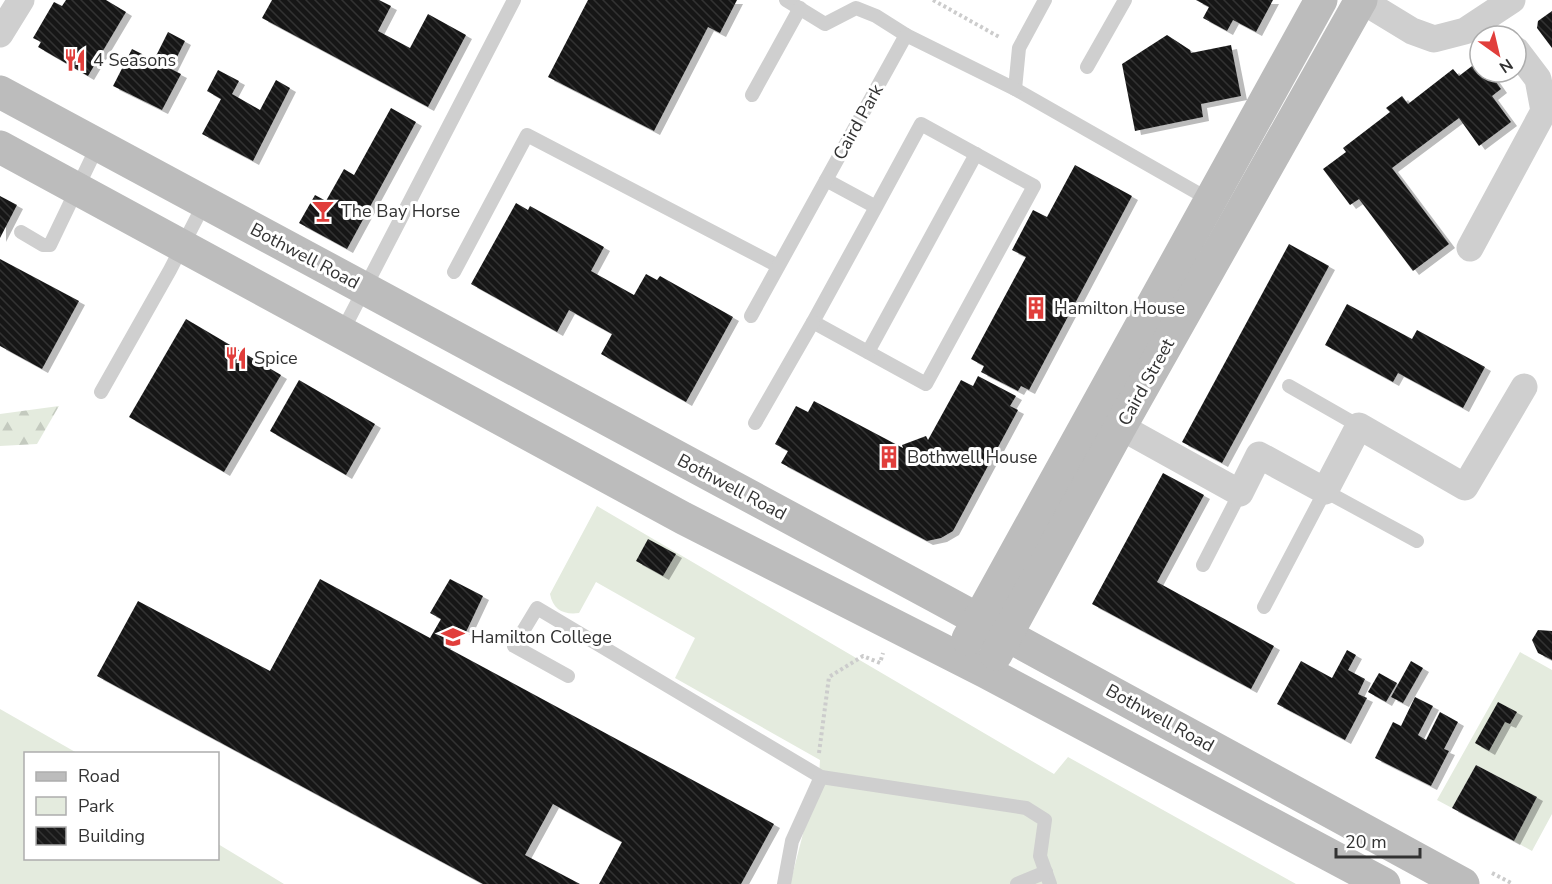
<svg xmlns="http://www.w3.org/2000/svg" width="1552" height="884" font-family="'Nunito Sans',sans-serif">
<defs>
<pattern id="forest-firs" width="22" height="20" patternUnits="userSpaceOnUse" patternTransform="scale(1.5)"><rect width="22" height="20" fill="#e4ebde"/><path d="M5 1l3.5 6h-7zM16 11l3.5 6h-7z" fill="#c4cabf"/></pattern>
<pattern id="building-back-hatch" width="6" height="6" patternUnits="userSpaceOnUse" patternTransform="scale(1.5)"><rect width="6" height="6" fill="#191919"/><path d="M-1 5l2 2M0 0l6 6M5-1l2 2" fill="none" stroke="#323232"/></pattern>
<filter id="shadow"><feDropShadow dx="6" dy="4" stdDeviation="0" flood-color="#0004"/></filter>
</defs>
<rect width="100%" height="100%" fill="#fff"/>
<!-- green -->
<g fill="#e4ebde">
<path d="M597,506L1054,774L1068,757L1296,884H790L806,822L818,794L820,760L675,678L695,638L596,582L579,613C564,615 553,610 550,594Z"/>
<polygon points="1520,652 1552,670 1552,814 1532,851 1514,841 1537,797 1476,765 1452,808 1437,800"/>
<polygon points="0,709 77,753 26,754 26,858 218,858 218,844 284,884 0,884"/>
</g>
<!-- forest -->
<polygon fill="url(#forest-firs)" points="59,406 37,444 0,446 0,414"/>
<!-- building -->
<g fill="url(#building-back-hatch)" filter="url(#shadow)">
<polygon points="66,0 106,0 126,12 88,76 38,47 41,42 33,38 54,2 62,6"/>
<polygon points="272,0 379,0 391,6 378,31 410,48 428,14 466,35 428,107 262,18"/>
<polygon points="588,0 737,0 720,33 708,27 654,131 548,77"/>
<polygon points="1196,0 1273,0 1256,32 1233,20 1227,31 1203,18 1209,7"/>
<polygon points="1552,11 1552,48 1537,28 1538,21"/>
<polygon points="168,32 185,41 171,69 181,74 162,110 113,86 132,49 154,60"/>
<polygon points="1167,35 1190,50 1191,53 1231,45 1241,96 1201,104 1203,117 1135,131 1122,64"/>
<polygon points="1476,63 1480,64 1480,72 1489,72 1501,89 1492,96 1511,122 1479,146 1459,118 1392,168 1449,244 1413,271 1359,199 1350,205 1323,169 1346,152 1343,148 1390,112 1386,108 1402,96 1408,104 1453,69 1459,76"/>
<polygon points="218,70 239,81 232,94 260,110 276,80 290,88 253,161 202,134 221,99 207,91"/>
<polygon points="391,108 416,122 347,249 299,223 315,195 326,201 344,169 354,175"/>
<polygon points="1075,165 1132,196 1029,390 1021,386 1018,391 981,372 984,366 971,359 1026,257 1012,250 1033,210 1047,217"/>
<polygon points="0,196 17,205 0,238"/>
<polygon points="516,203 528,210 530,206 604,247 591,271 634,295 646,274 657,280 660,276 733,317 686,402 601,354 612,334 569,310 557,332 471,284"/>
<polygon points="1289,244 1329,266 1222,463 1182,442"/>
<polygon points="0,259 79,301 42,369 0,346"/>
<polygon points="1347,304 1412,339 1417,330 1485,367 1463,408 1398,373 1393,382 1325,345"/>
<polygon points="186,319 281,375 224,472 129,417"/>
<polygon points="978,376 1016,396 1010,406 1018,410 953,531 941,538 927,541 781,463 788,451 775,444 796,406 808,412 814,401 903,448 902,445 926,436 928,440 961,380 973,386"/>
<polygon points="299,380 375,424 346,475 270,431"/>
<polygon points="1163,473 1204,495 1157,582 1274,646 1251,689 1092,604"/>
<polygon points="648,539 676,554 663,576 636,561"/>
<polygon points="320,579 430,638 441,619 430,613 450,579 483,596 466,632 456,627 444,646 774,824 741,884 599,884 622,842 553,804 525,855 580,884 483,884 97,676 138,601 270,671"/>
<polygon points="1538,630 1552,631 1552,660 1538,653 1532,640"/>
<polygon points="1347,650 1356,655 1348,670 1365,679 1358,694 1367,698 1345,740 1277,704 1301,661 1332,678"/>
<polygon points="1411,661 1423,668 1403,703 1391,697"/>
<polygon points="1379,673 1397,683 1386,702 1368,692"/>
<polygon points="1415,697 1433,706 1418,735 1426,740 1440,712 1458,722 1444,749 1449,751 1431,786 1375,758 1393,722 1401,726"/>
<polygon points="1498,702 1517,712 1510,724 1505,722 1489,751 1475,743"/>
<polygon points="1476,765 1537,797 1514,841 1452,808"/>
</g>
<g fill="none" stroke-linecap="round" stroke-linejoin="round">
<!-- path -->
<g stroke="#ccc" stroke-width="4" stroke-dasharray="3 3" stroke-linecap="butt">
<polyline points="933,0 1001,38"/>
<polyline points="819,753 829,677 863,656 880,663 883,653"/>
<polyline points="1492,873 1513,884"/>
</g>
<!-- lane -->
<g stroke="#cfcfcf" stroke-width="14">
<polyline points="786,0 825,24 856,8 876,16 906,35"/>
<polyline points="1045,0 1019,48 1015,89 1210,200"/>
<polyline points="1087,67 1125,0"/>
<polyline points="752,95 800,8"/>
<polyline points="826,180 876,207 921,124 1034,186 926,384 813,322 876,207"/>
<polyline points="21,232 43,245 50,245 98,145"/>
<polyline points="454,272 527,135 778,266"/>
<polyline points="751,316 906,35 1015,89"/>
<polyline points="342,332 514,0"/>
<polyline points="868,352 976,154"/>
<polyline points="1289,386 1359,426"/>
<polyline points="101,392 170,270 205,202"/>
<polyline points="755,423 813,322"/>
<polyline points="1203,565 1240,493"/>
<polyline points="1264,607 1325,491 1417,541"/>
<polyline points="568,676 514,646 537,608 821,777 1026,808 1045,820 1040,856 1050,884"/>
<polyline points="784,884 792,841 821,777"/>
<polyline points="1017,884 1046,872"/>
</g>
<!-- street -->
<g stroke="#cfcfcf" stroke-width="27">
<polyline points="1361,0 1412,31 1434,39 1465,31 1512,0"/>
<polyline points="0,34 21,0"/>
<polyline points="1470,248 1544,111 1538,79 1516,50"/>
<polyline points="1103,417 1240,493 1259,455 1325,491 1359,426 1465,487 1524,387"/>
</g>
<!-- secondary -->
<g stroke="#bcbcbc" stroke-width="33">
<polyline points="0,92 935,596 1463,884"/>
<polyline points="0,147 683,518 986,672 1384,884"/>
<polyline points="968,639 1321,0"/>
<polyline points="996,654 1120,427 1361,0"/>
</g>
</g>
<!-- icons -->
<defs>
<g id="restaurant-bare" transform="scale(1.8)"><path d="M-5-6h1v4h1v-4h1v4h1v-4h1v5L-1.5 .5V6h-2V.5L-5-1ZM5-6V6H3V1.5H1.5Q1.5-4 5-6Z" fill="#e13e3b" stroke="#fff" stroke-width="2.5" paint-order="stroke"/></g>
<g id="bar-bare" transform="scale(1.8)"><path d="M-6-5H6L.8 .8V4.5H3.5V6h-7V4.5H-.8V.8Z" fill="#e13e3b" stroke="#fff" stroke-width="2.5" paint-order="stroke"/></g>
<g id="building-bare" transform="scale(1.8)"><path d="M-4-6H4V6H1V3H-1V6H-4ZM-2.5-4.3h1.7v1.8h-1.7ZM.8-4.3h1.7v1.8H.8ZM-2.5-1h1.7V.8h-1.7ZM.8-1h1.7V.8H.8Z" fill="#e13e3b" stroke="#fff" stroke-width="2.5" paint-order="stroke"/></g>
<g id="school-bare" transform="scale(1.8)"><path d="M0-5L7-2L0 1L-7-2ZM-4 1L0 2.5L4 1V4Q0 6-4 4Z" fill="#e13e3b" stroke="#fff" stroke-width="2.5" paint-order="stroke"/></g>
</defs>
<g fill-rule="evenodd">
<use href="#restaurant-bare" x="75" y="60"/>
<use href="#bar-bare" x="323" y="211"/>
<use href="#building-bare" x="1036" y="308"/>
<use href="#restaurant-bare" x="236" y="358"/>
<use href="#building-bare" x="889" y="457"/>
<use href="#school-bare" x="453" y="637"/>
</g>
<g text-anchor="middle" stroke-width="6" stroke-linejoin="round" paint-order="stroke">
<!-- poi labels -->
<g font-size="18" fill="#323232" stroke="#fff" text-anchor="start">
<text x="93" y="66">4 Seasons</text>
<text x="341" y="217">The Bay Horse</text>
<text x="1054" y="314">Hamilton House</text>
<text x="254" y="364">Spice</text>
<text x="907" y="463">Bothwell House</text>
<text x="471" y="643">Hamilton College</text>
</g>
<!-- street labels -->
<g font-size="18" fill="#323232" stroke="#fff">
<text transform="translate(858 122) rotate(-61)" y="6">Caird Park</text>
<text transform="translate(305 256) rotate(28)" y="6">Bothwell Road</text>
<text transform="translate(1146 382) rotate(-61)" y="6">Caird Street</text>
<text transform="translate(732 487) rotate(28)" y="6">Bothwell Road</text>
<text transform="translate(1160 718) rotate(29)" y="6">Bothwell Road</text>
</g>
</g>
<!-- legend -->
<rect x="24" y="752" width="195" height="108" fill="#ffffff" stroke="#adadad" stroke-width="1.5"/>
<rect x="36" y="772" width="30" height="9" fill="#bcbcbc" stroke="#adadad" stroke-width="1.5"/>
<text x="78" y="782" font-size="18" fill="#323232">Road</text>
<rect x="36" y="797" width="30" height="18" fill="#e4ebde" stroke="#adadad" stroke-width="1.5"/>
<text x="78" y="812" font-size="18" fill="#323232">Park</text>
<rect x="36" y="827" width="30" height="18" fill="url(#building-back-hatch)" stroke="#adadad" stroke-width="1.5"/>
<text x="78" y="842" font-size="18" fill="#323232">Building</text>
<!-- north arrow -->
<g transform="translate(1498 54) rotate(146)"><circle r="28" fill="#ffffff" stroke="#adadad" stroke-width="1.5"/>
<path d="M0-4.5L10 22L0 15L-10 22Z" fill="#e13e3b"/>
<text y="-9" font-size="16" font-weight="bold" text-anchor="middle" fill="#323232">N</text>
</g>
<!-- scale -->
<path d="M1336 848v9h84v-9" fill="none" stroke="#323232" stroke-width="3"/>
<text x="1345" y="848" font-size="18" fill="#323232" stroke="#ffffff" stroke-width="4.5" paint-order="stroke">20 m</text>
</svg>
